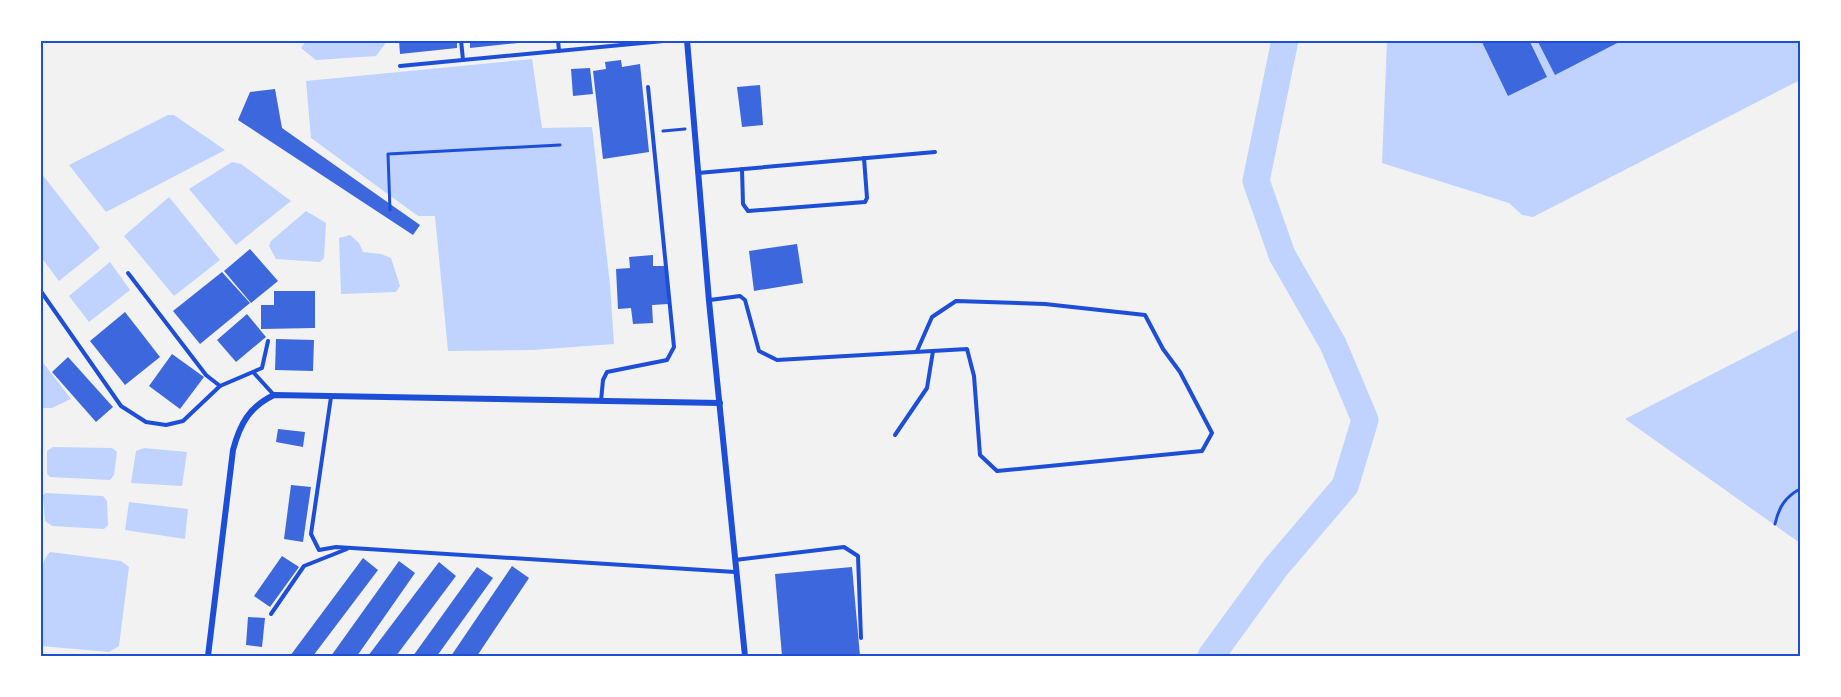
<svg xmlns="http://www.w3.org/2000/svg" width="1841" height="697" font-family="'DejaVu Sans',sans-serif">
<rect width="100%" height="100%" fill="#f2f2f2"/>
<!-- water -->
<g fill="#bfd3fe">
<polygon points="306,41 306,40 387,41 376,56 316,60 301,48"/>
<polygon points="1387,41 1800,41 1800,80 1533,217 1522,215 1509,203 1382,163"/>
<polygon points="532,59 542,128 592,127 610,285 614,344 533,350 448,351 435,216 418,216 311,138 306,81"/>
<polygon points="168,115 174,115 225,150 106,212 69,165"/>
<polygon points="232,162 241,164 291,201 236,245 189,189"/>
<polygon points="41,173 100,248 59,281 41,257"/>
<polygon points="169,197 220,260 174,296 124,236"/>
<polygon points="306,211 326,223 324,258 320,262 276,259 269,246 271,241"/>
<polygon points="350,235 359,243 363,252 381,254 391,258 400,286 396,292 341,294 339,238"/>
<polygon points="110,262 130,290 89,322 69,296"/>
<polygon points="1800,329 1800,543 1625,419"/>
<polygon points="41,360 71,399 52,408 41,408"/>
<polygon points="53,447 112,448 117,452 114,475 110,480 50,477 47,474 47,451"/>
<polygon points="144,448 187,452 182,486 131,483 136,451"/>
<polygon points="46,493 103,496 107,501 108,525 104,529 52,526 45,521 43,495"/>
<polygon points="129,502 188,509 185,539 125,530"/>
<path d="M50,552L121,561L129,567L119,646L109,652L41,646C40,625 34,566 50,552Z"/>
</g>
<g fill="none" stroke-linecap="round" stroke-linejoin="round">
<!-- river -->
<polyline stroke="#bfd3fe" stroke-width="27" points="1211,656 1276,567 1345,486 1365,420 1333,344 1282,255 1256,181 1285,40"/>
</g>
<!-- building -->
<g fill="#3d67dc">
<polygon points="399,40 457,40 457,48 400,54"/>
<polygon points="470,40 527,40 528,42 470,48"/>
<polygon points="1481,40 1529,40 1547,77 1508,96"/>
<polygon points="1537,40 1623,40 1555,75"/>
<polygon points="621,60 622,67 640,64 649,152 603,159 593,71 606,69 605,62"/>
<polygon points="590,68 593,94 573,96 571,69"/>
<polygon points="760,85 763,125 742,127 737,87"/>
<polygon points="275,89 282,128 420,225 413,235 238,120 250,92"/>
<polygon points="797,244 803,283 754,291 749,251"/>
<polygon points="250,249 278,281 251,303 224,271"/>
<polygon points="653,255 653,266 665,266 668,304 652,305 653,323 633,324 631,308 618,309 616,269 630,268 629,257"/>
<polygon points="222,272 250,303 200,344 173,311"/>
<polygon points="274,291 315,291 315,328 261,329 261,305 274,305"/>
<polygon points="125,312 160,357 125,385 90,341"/>
<polygon points="247,314 266,337 236,362 217,340"/>
<polygon points="276,339 314,340 313,371 275,370"/>
<polygon points="172,354 204,377 180,409 149,386"/>
<polygon points="68,357 113,407 96,422 52,372"/>
<polygon points="278,429 305,432 303,447 276,442"/>
<polygon points="291,485 311,487 303,542 284,539"/>
<polygon points="282,556 299,567 270,607 254,596"/>
<polygon points="363,558 378,570 313,656 290,656"/>
<polygon points="399,561 415,573 357,656 331,656"/>
<polygon points="439,562 456,576 396,656 368,656"/>
<polygon points="512,566 529,578 477,656 451,656"/>
<polygon points="477,567 493,578 437,656 413,656"/>
<polygon points="852,567 860,656 782,656 775,574"/>
<polygon points="248,617 265,618 262,647 246,645"/>
</g>
<g fill="none" stroke-linecap="round" stroke-linejoin="round">
<!-- path -->
<g stroke="#1d4ed8" stroke-width="3">
<polyline points="663,131 685,129"/>
<polyline points="390,210 388,154 560,145"/>
<path d="M1775,524C1779,507 1785,497 1800,489"/>
</g>
<!-- service -->
<g stroke="#1d4ed8" stroke-width="4">
<polyline points="461,40 463,60"/>
<polyline points="558,40 559,51"/>
<polyline points="400,66 674,40"/>
<polyline points="742,169 743,204 748,211 865,202 867,198 864,158"/>
<polyline points="698,173 935,152"/>
<polyline points="128,273 206,375 220,386"/>
<polyline points="40,290 121,406 146,422 166,425 183,421 220,386 262,368 268,341"/>
<polyline points="710,300 740,296 745,300 759,351 777,360 967,349 974,376 980,455 997,471 1202,451 1212,433 1180,372 1163,349 1145,315 1045,304 956,301 932,317 917,351"/>
<polyline points="254,373 274,395"/>
<polyline points="331,397 311,534 319,550 336,547 735,572"/>
<polyline points="601,401 603,380 607,372 667,360 674,347 648,87"/>
<polyline points="895,435 927,388 933,351"/>
<polyline points="735,560 844,547 858,556 861,638"/>
<polyline points="271,614 304,566 347,549"/>
</g>
<!-- minor -->
<g stroke="#1d4ed8" stroke-width="6">
<polyline points="687,40 709,301 745,656"/>
<path d="M208,656L233,450C240,424 249,407 274,395L720,403"/>
</g>
</g>
<!-- border -->
<rect width="1841" height="697" fill="none" stroke="#ffffff" stroke-width="84"/>
<rect x="42" y="42" width="1757" height="613" fill="none" stroke="#1d4ed8" stroke-width="2"/>
</svg>
